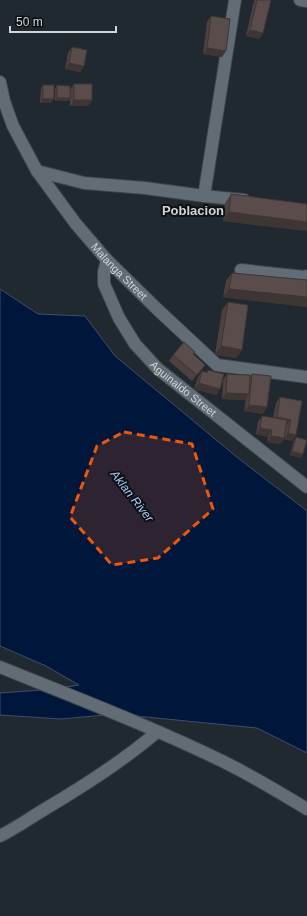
<svg xmlns="http://www.w3.org/2000/svg" width="307" height="916" font-family="Helvetica,sans-serif">
<rect width="100%" height="100%" fill="#202830"/>
<!-- water -->
<polygon fill="#00163b" stroke="#3e4f6a" points="0,289 38,314 85,316 115,356 238,458 307,511 307,753 257,728 116,714 61,719 0,715 0,693 54,689 79,685 46,666 0,646"/>
<g fill="none" stroke-linecap="round" stroke-linejoin="round">
<!-- minor casing -->
<g stroke="#3c444a" stroke-width="14">
<g id="minor">
<polyline points="300,0 307,1"/>
<path id="s1" d="M0,82L4,101L13,126L37,171L76,224L107,260L157,309L217,365L307,377"/>
<polyline points="37,171 84,183 145,188 204,196 244,200"/>
<polyline points="204,196 235,0"/>
<path id="s2" d="M107,260L104,272V284L119,318L135,344L158,369L307,487"/>
<polyline points="241,270 305,277 307,276"/>
<path d="M0,667C74,697 150,726 222,761C251,775 279,792 307,809"/>
<path d="M0,836C16,828 30,818 45,809C84,786 123,761 157,732"/>
</g>
</g>
<!-- minor -->
<use href="#minor" stroke="#626c75" stroke-width="12"/>
</g>
<!-- wall -->
<g fill="#4d4140">
<polygon points="255,0 271,0 263,33 259,39 246,36 254,1"/>
<polygon points="211,16 222,57 203,54 207,22"/>
<polygon points="72,47 84,66 80,72 65,69 68,53"/>
<polygon points="74,84 92,100 88,106 70,106 70,99 68,101 55,101 55,89 57,85 70,90"/>
<polygon points="43,85 51,103 40,103 41,88"/>
<polygon points="231,194 307,204 307,231 223,221 225,203"/>
<polygon points="232,273 307,280 307,307 223,297 226,281"/>
<polygon points="228,302 242,350 236,358 215,355 222,310"/>
<polygon points="195,352 194,355 205,365 192,381 169,361 173,355"/>
<polygon points="208,370 223,380 227,374 250,377 252,374 263,414 244,411 246,399 245,400 222,399 223,380 220,389 216,395 194,389 198,377 202,371 206,372"/>
<polygon points="280,397 302,401 296,435 292,441 284,439 280,444 267,442 268,437 256,434 258,422 262,416 273,418 276,403"/>
<polygon points="296,437 301,458 290,455 294,440"/>
</g>
<!-- shaded-wall -->
<g fill="#3e3534">
<polygon points="250,30 263,33 259,39 246,36"/>
<polygon points="207,48 226,51 222,57 203,54"/>
<polygon points="69,63 84,66 80,72 65,69"/>
<polygon points="57,98 70,98 68,101 55,101"/>
<polygon points="43,99 54,99 51,103 40,103"/>
<polygon points="74,100 92,100 88,106 70,106"/>
<polygon points="229,212 307,222 307,231 223,221"/>
<polygon points="229,289 307,297 307,307 223,297"/>
<polygon points="221,346 242,350 236,358 215,355"/>
<polygon points="205,365 201,371 192,381 197,375"/>
<polygon points="199,383 220,389 216,395 194,389"/>
<polygon points="226,393 249,394 245,400 222,399"/>
<polygon points="249,405 267,407 263,414 244,411"/>
<polygon points="277,417 291,420 286,426 273,423"/>
<polygon points="260,428 272,430 268,437 256,434"/>
<polygon points="288,433 296,435 292,441 284,439"/>
<polygon points="271,436 284,438 280,444 267,442"/>
<polygon points="292,451 303,454 301,458 290,455"/>
</g>
<!-- building -->
<g fill="#594c4b" stroke="#3e3534">
<polygon points="257,0 271,0 263,33 250,30"/>
<polygon points="211,16 230,19 226,51 207,48"/>
<polygon points="72,47 87,50 84,66 69,63"/>
<rect x="74" y="84" width="18" height="16"/>
<rect x="43" y="85" width="11" height="14"/>
<polygon points="57,85 70,86 70,98 57,98"/>
<polygon points="231,194 307,204 307,222 229,212"/>
<polygon points="232,273 307,280 307,297 229,289"/>
<polygon points="228,302 248,305 242,350 221,346"/>
<polygon points="184,342 195,352 193,354 205,365 197,375 173,355"/>
<polygon points="208,370 224,374 220,389 199,383 202,371 207,373"/>
<polygon points="227,374 250,375 249,394 226,393"/>
<polygon points="252,374 271,376 267,407 249,405"/>
<polygon points="280,397 302,401 296,435 288,433 291,420 277,417"/>
<polygon points="262,416 287,420 284,438 271,436 272,430 260,428"/>
<polygon points="296,437 307,440 303,454 292,451"/>
</g>
<!-- marked area -->
<path fill="#e8590c" fill-opacity="0.2" stroke="#e8590c" stroke-width="3" stroke-dasharray="8 5" stroke-linejoin="round" d="M124,432L192,444L213,509L158,558L112,565L70,517L97,446Z"/>
<g text-anchor="middle" stroke-width="4" stroke-linejoin="round" paint-order="stroke">
<!-- street labels -->
<g font-size="11" fill="#cfd5d9" stroke="#0d1114">
<text dy="4" stroke="none"><textPath href="#s1" startOffset="227">Malanga Street</textPath></text>
<text dy="4" stroke="none"><textPath href="#s2" startOffset="158">Aguinaldo Street</textPath></text>
</g>
<!-- water labels -->
<g font-size="12" font-style="italic" fill="#adceff" stroke="#0d1114">
<text transform="translate(132 496) rotate(52)" y="4">Aklan River</text>
</g>
<!-- quarter labels -->
<g font-size="13" font-weight="bold" fill="#cfd5d9" stroke="#0d1114">
<text x="193" y="215">Poblacion</text>
</g>
</g>
<!-- scale -->
<path d="M10 26v6h106v-6" fill="none" stroke="#cfd5d9" stroke-width="2"/>
<text x="16" y="26" font-size="12" fill="#cfd5d9" stroke="#0d1114" stroke-width="3" paint-order="stroke">50 m</text>
</svg>
